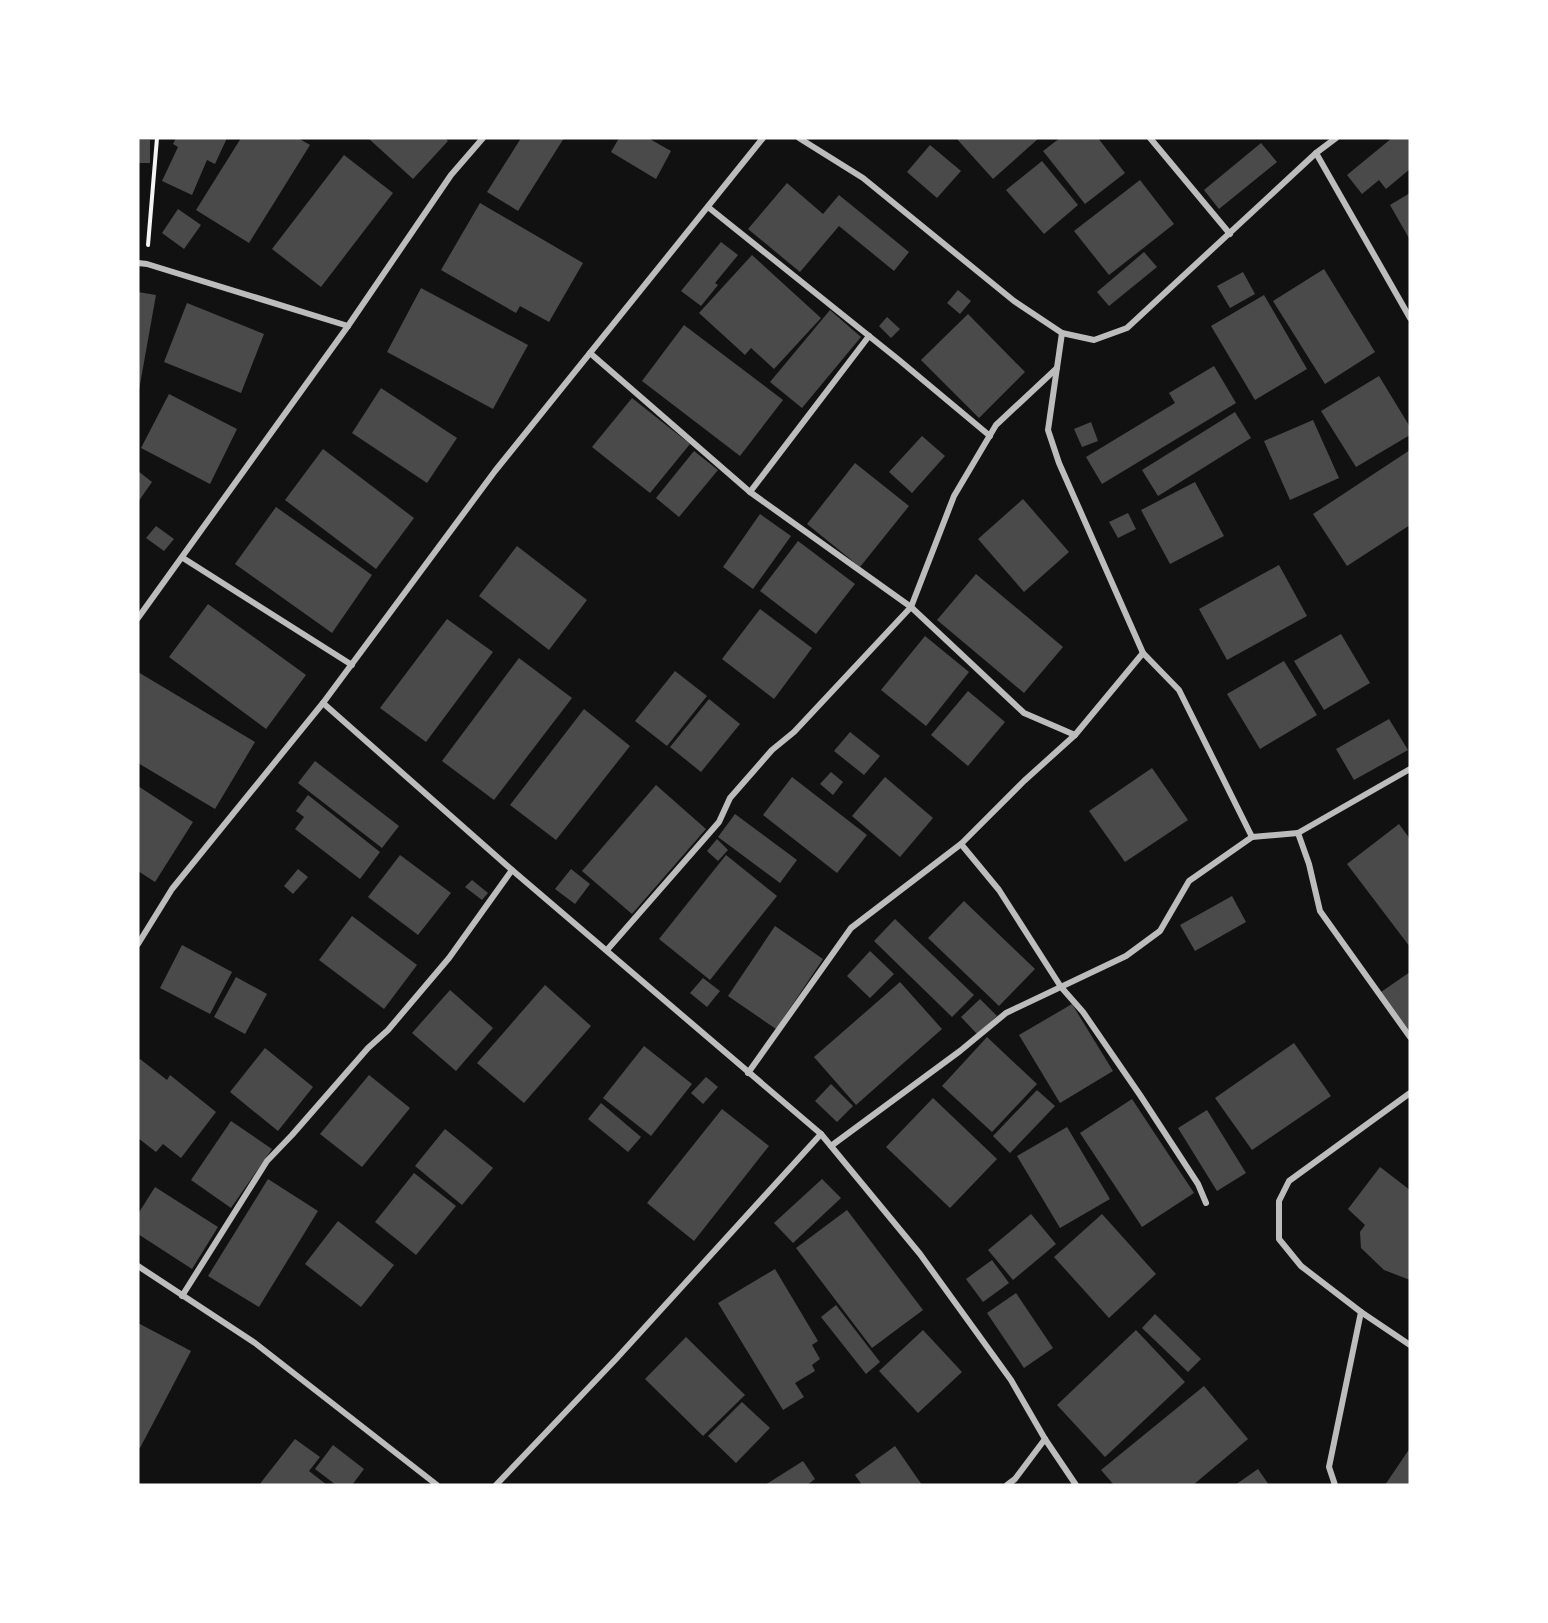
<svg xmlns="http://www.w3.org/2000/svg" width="1548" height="1623" font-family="Figtree,sans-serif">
<rect width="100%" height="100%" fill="#111"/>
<!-- building -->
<g fill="#4a4a4a">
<polygon points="176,138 227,138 215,164 207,160 192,195 162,181 178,147 173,144"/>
<polygon points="241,138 298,138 310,145 249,243 196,210"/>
<polygon points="368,138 445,138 448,141 413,179"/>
<polygon points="521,138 564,138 518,211 487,192"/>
<polygon points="619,138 648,138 671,151 656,179 611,152"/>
<polygon points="956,138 1039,138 993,179"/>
<polygon points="1060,138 1098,138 1125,173 1085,204 1043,151"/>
<polygon points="1392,138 1410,138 1410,169 1386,189 1379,180 1362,194 1347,175"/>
<rect x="138" y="140" width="12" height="23"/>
<polygon points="1261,143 1277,162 1219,209 1204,190"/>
<polygon points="930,145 961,171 937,198 907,172"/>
<polygon points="344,155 393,193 321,287 272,249"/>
<polygon points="1042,161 1078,205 1044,234 1006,190"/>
<polygon points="1140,180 1174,224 1109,275 1074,231"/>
<polygon points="787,183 823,214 839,195 909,252 894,271 839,226 800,272 748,229"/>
<polygon points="1410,193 1410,240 1390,205"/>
<polygon points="480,203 583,263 549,322 520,306 516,313 441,270"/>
<polygon points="178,209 201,225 184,249 162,233"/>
<polygon points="721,242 738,255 715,283 718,285 701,306 681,291"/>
<polygon points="1144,252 1157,267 1109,306 1097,292"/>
<polygon points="752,255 821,318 774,369 751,348 745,355 699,313"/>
<polygon points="1324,269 1375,352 1325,384 1273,301"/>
<polygon points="1243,272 1255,294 1230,308 1217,286"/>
<polygon points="421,288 528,345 493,409 387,352"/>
<polygon points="958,290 971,301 960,314 947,303"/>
<polygon points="138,292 156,295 139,390 138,390"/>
<polygon points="1264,295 1307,369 1255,400 1211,326"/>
<polygon points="187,303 264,334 241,393 164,362"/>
<polygon points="830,310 861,337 802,408 770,382"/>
<polygon points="968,314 1025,372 979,418 921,360"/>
<polygon points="887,317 900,329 891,338 879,326"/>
<polygon points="684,325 783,400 740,456 642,381"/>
<polygon points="1214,366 1236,403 1102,484 1086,457 1175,403 1169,393"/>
<polygon points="1379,376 1410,427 1410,435 1356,467 1321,411"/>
<polygon points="381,388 457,438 427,483 352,433"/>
<polygon points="169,394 237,429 210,484 141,448"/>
<polygon points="632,398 690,444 650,493 592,447"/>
<polygon points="1235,412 1251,438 1158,496 1142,470"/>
<polygon points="1313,420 1339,478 1290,500 1264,441"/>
<polygon points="1091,422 1098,441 1082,447 1074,429"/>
<polygon points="922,436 945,456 912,493 889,472"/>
<polygon points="323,449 414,518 376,569 285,500"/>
<polygon points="1410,450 1410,525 1347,566 1313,514"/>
<polygon points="694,451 718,470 679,517 656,498"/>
<polygon points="855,463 909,506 860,567 807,524"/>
<polygon points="138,471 152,482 138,502"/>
<polygon points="1195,482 1224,536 1170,564 1141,510"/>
<polygon points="1023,499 1069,552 1024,592 978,539"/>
<polygon points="276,507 372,575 332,633 235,564"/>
<polygon points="1128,513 1136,529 1118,538 1109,522"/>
<polygon points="760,514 791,536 753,589 723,567"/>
<polygon points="156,526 174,539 164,551 146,538"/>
<polygon points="798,541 855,584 816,634 760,591"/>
<polygon points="517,546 587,600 549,650 479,596"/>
<polygon points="1279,565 1307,616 1227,660 1199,609"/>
<polygon points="976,574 1063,647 1024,693 937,620"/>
<polygon points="208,604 306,675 266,729 169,657"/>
<polygon points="760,609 812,648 774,699 722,659"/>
<polygon points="447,619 493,652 426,742 380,708"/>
<polygon points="1341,634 1370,683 1324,710 1294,661"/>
<polygon points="925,636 969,672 926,726 881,690"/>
<polygon points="519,658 572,698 494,800 442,761"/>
<polygon points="1284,661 1317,715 1260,749 1227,694"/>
<polygon points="675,671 707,696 667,746 635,721"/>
<polygon points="138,672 255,742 215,809 138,763"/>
<polygon points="968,691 1005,722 968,766 931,735"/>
<polygon points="709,699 740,724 701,772 670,747"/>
<polygon points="584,709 630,746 556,840 510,805"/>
<polygon points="1389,719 1408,750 1354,780 1336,749"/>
<polygon points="850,732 880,756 864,775 834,751"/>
<polygon points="315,761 399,826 382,848 298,783"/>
<polygon points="1152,768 1188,820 1125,862 1089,811"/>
<polygon points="831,772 843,782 833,795 820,784"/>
<polygon points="792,777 867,835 837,873 763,815"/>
<polygon points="885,777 933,818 900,857 852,816"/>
<polygon points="656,785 706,829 632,914 582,871"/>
<polygon points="138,786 193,822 155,882 138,871"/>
<polygon points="308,795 380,852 360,879 295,829 304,817 296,811"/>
<polygon points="735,814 797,860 780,883 718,837"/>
<polygon points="1399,824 1410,839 1410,947 1347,864"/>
<polygon points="717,839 728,850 718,861 707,851"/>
<polygon points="400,855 451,893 418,935 368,897"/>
<polygon points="726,855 777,896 710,980 659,939"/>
<polygon points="298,869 308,877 293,894 284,886"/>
<polygon points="571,869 590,884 575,904 555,889"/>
<polygon points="472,880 488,893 482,900 465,887"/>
<polygon points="1232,896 1246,922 1195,951 1180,925"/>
<polygon points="964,901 1035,969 999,1006 928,938"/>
<polygon points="352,916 417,965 384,1009 319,960"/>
<polygon points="895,919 974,995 952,1017 874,941"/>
<polygon points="775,926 823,959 776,1029 728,996"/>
<polygon points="182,945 232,972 210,1014 160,988"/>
<polygon points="870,951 894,974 870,998 847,976"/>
<polygon points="1410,972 1410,1032 1381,992"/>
<polygon points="236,977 267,994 245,1034 214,1017"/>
<polygon points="703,978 720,991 707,1007 690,993"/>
<polygon points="900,982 942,1029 856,1105 814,1057"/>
<polygon points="545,985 591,1026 524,1103 477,1063"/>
<polygon points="450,990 493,1028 456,1071 412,1033"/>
<polygon points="980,999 997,1016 977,1034 961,1017"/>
<polygon points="1072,1004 1113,1071 1060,1103 1019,1035"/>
<polygon points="987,1037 1037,1084 992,1132 942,1086"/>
<polygon points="1294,1043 1331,1096 1252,1150 1215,1098"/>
<polygon points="644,1046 692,1084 651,1136 603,1098"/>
<polygon points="265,1048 313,1087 278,1131 230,1092"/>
<polygon points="140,1059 167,1080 170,1075 216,1112 181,1158 163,1144 156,1152 138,1138 138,1061"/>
<polygon points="369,1075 410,1108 362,1167 320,1134"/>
<polygon points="706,1077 718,1087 703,1104 691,1093"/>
<polygon points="831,1084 853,1106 837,1122 815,1101"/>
<polygon points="1037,1090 1055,1106 1010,1153 993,1136"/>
<polygon points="933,1098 997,1159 950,1208 886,1147"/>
<polygon points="1132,1099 1194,1193 1142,1227 1080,1133"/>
<polygon points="601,1103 641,1137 628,1152 588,1119"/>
<polygon points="722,1109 769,1146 694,1241 647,1203"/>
<polygon points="1207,1110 1246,1173 1217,1191 1178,1128"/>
<polygon points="231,1121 272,1149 231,1208 191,1180"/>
<polygon points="1067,1127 1110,1199 1060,1228 1017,1156"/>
<polygon points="445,1129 493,1168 462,1205 415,1166"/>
<polygon points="1380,1167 1410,1190 1410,1280 1384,1270 1361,1248 1360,1232 1365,1225 1348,1209"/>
<polygon points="414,1173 456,1206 416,1255 375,1222"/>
<polygon points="268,1179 318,1211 259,1307 208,1276"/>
<polygon points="822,1179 841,1198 793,1243 774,1223"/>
<polygon points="155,1187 218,1227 192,1269 138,1234 138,1214"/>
<polygon points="847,1210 923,1310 872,1348 796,1248"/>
<polygon points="1031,1214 1056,1244 1013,1280 988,1250"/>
<polygon points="1102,1214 1156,1274 1109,1318 1054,1257"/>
<polygon points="338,1221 394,1265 361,1307 305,1264"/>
<polygon points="992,1260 1009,1283 983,1302 966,1279"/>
<polygon points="775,1269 818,1341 812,1345 820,1359 812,1365 815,1371 795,1383 804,1397 783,1410 718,1303"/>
<polygon points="1016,1293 1053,1348 1024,1368 987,1313"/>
<polygon points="836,1305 880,1362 866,1374 821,1317"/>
<polygon points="1155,1314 1201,1359 1188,1372 1142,1328"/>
<polygon points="138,1323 191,1351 140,1448 138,1447"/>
<polygon points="923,1330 962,1372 918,1413 879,1371"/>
<polygon points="1136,1330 1185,1382 1105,1457 1057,1405"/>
<polygon points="686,1337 745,1395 703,1436 645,1379"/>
<polygon points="1204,1386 1248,1439 1193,1485 1114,1485 1101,1470"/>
<polygon points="742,1402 770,1428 736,1463 708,1436"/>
<polygon points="295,1439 320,1457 309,1471 327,1485 259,1485"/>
<polygon points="333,1445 364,1469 352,1485 336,1485 315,1469"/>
<polygon points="895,1446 922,1485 862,1485 855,1475"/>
<polygon points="1410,1448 1410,1485 1385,1485"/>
<polygon points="803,1461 815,1479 807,1485 765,1485"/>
<polygon points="1258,1469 1269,1485 1235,1485"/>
</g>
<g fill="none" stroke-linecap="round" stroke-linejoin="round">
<!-- path -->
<polyline stroke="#f5f5f5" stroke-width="4" points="148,245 157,138"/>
<!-- minor -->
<g stroke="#bcbcbc" stroke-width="6">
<polyline points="799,138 863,178 1014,301 1062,333 1094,340 1127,328 1316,153 1336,138"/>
<polyline points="1150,138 1230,234"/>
<polyline points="1316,153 1410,318"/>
<polyline points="708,207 899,360 990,436"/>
<polyline points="138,263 147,264 348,326"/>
<polyline points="1062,333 1048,430 1059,463 1143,653 1179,690 1252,837 1298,833 1309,864 1320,911 1410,1037"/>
<polyline points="590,353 750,492 911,607 1024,713 1075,735"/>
<polyline points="750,492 869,336"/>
<polyline points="183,558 352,665"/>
<polyline points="138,618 348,326 451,175 483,138"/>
<polyline points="323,703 512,870 821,1134 920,1254 1011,1380 1045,1439 1076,1485"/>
<polyline points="1298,833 1410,769"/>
<polyline points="961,844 999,890 1061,987 1083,1012 1140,1095 1198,1184 1206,1203"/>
<polyline points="138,944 172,889 323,703 495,471 763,138"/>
<polyline points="607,950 719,822 730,798 772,750 794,732 911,607 954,496 996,425 1057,368"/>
<polyline points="748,1073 851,928 961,844 1024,781 1075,735 1143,653"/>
<polyline points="1410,1093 1289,1181 1279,1201 1279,1239 1301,1266 1361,1312 1410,1345"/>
<polyline points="831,1146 960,1051 1006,1013 1126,956 1160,931 1189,881 1252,837"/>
<polyline points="138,1266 255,1343 437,1485"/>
<polyline points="182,1296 267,1161 292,1135 368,1048 388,1030 449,958 512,870"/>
<polyline points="496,1485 616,1359 821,1134"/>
<polyline points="1007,1485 1015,1479 1045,1439"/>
<polyline points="1335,1485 1329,1467 1361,1312"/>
</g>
</g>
<!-- border -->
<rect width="1548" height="1623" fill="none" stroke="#ffffff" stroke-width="279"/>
</svg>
